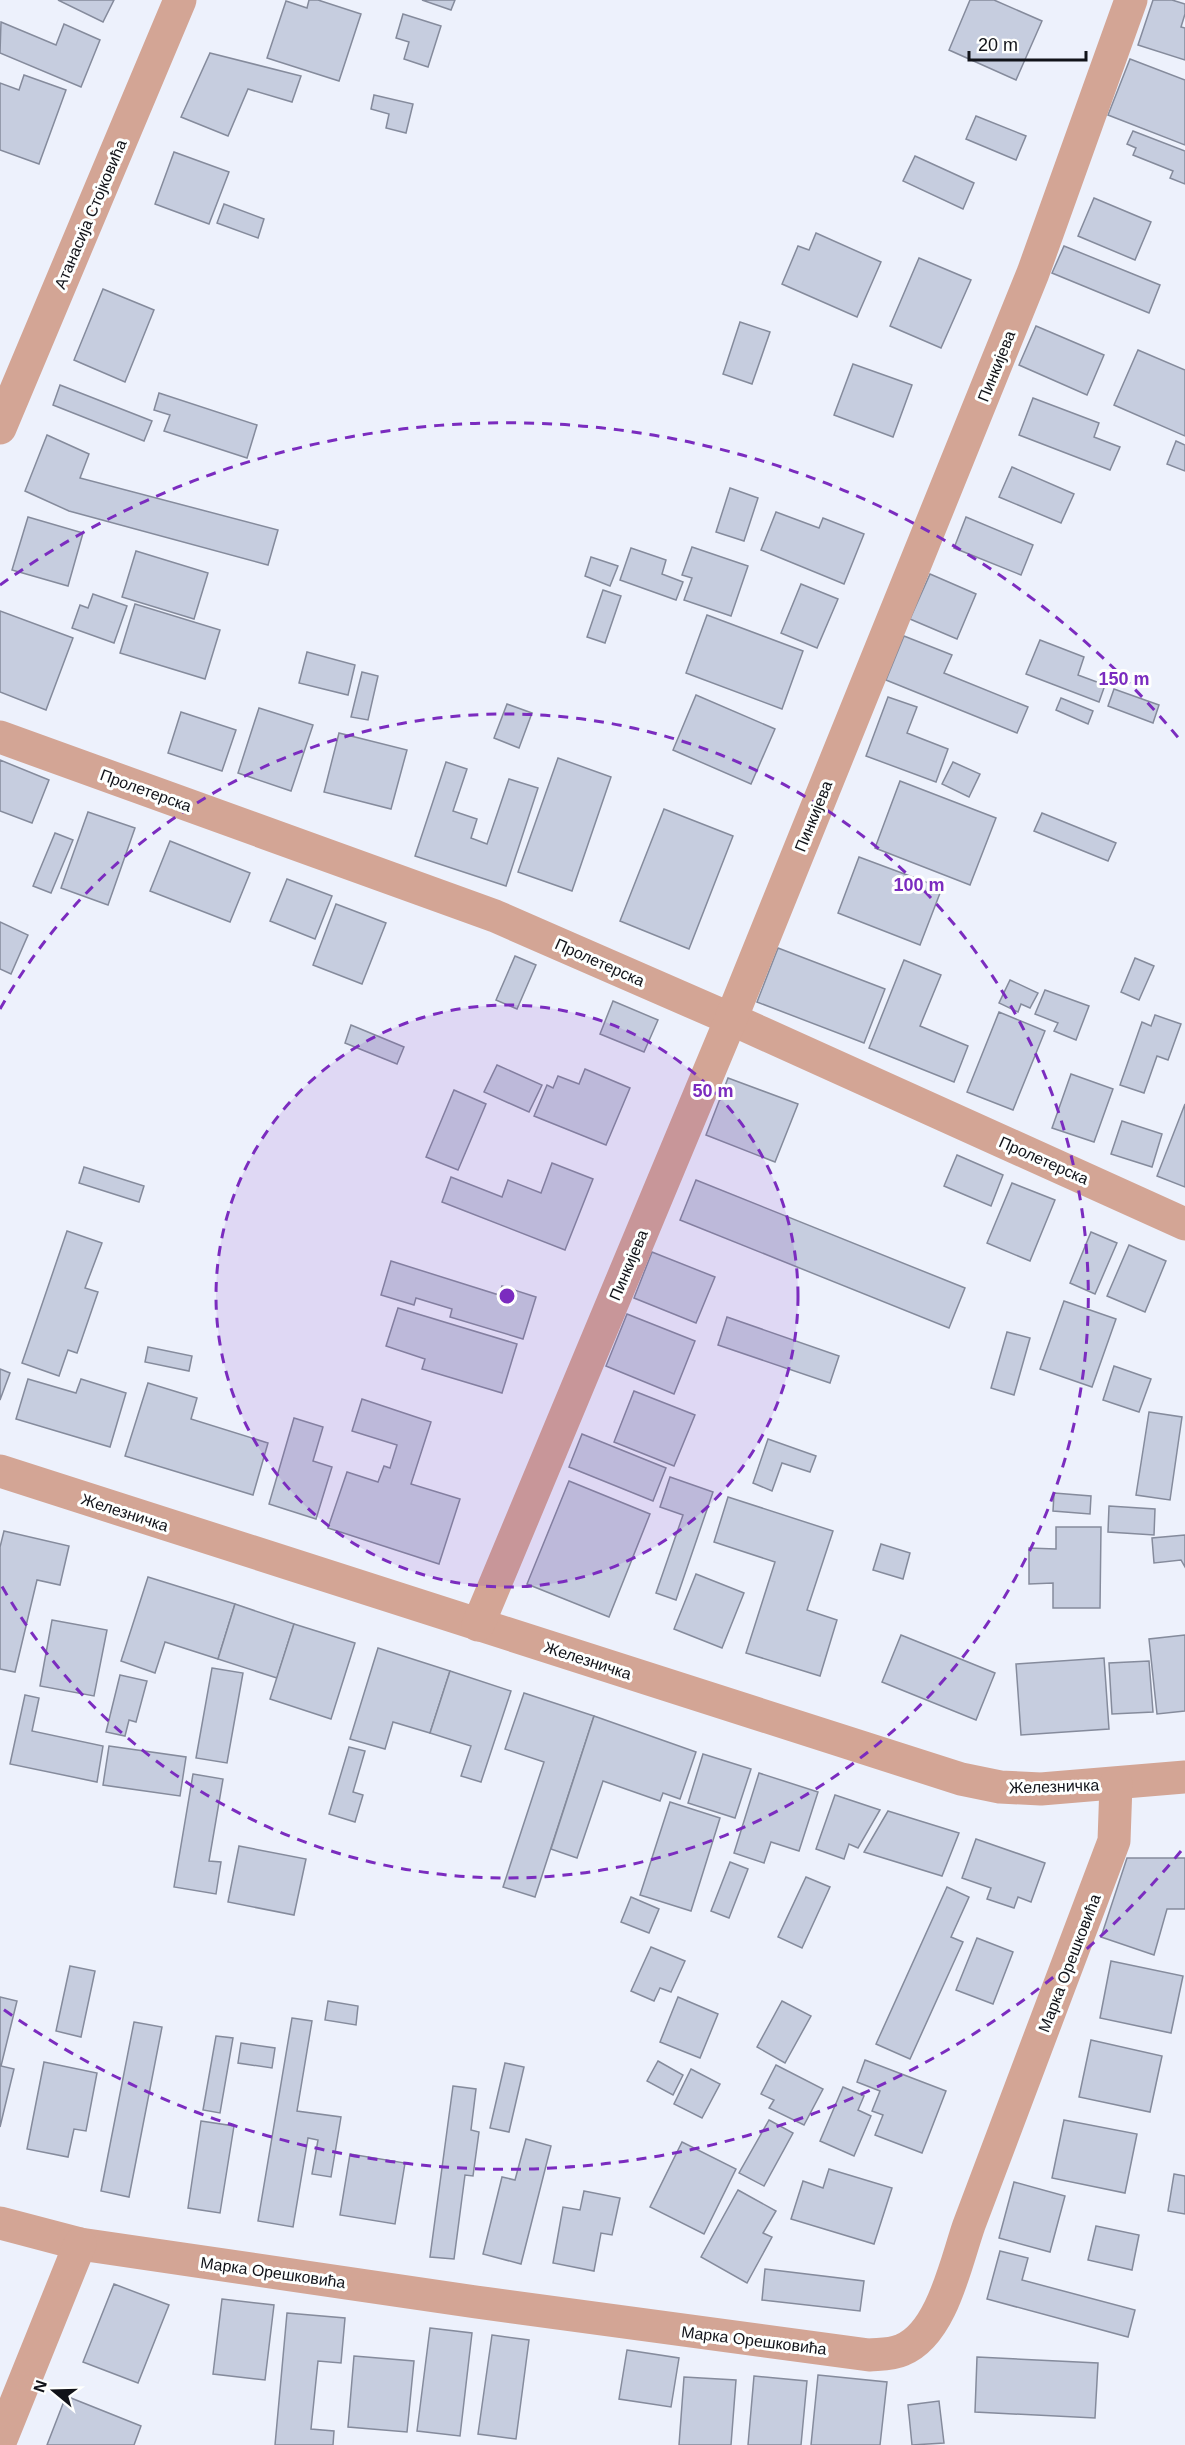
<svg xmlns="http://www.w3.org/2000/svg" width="1185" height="2445" font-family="Arial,sans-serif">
<rect width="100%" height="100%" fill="#edf1fc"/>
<!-- building -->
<g fill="#c6cddf" stroke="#858b9c" stroke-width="1.5">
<polygon points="58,0 114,0 103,22"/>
<polygon points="309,0 318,0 361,14 339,81 267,58 286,1 307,8"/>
<polygon points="422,0 455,0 451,10"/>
<polygon points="970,0 994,0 1042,21 1016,80 949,50"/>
<polygon points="1153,0 1172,0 1185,4 1185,14 1181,27 1185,28 1185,60 1138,45"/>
<polygon points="403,14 441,26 428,67 404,59 409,42 396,38"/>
<polygon points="1,22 56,45 64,24 100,40 81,87 0,53"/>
<polygon points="210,53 301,76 292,102 248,89 228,136 181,117"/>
<polygon points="1130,59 1185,80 1185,145 1108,115"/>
<polygon points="24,75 66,90 39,164 0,150 0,83 19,90"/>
<polygon points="374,95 413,104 406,133 386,128 389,114 371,109"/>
<polygon points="976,116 1026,136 1016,160 966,139"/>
<polygon points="1133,131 1185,151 1185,184 1170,178 1173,171 1133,155 1136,148 1127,144"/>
<polygon points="174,152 229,172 209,224 155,204"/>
<polygon points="915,156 974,183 963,209 903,181"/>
<polygon points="1094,198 1151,222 1135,260 1078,236"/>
<polygon points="224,204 264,219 258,238 217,223"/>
<polygon points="816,233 881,262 857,317 782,284 798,246 809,250"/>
<polygon points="1064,246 1160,285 1149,313 1052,273"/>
<polygon points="919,258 971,280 941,348 890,326"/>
<polygon points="103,289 154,310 125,382 74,360"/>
<polygon points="740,322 770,332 752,384 723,374"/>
<polygon points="1036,326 1104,355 1087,395 1019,365"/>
<polygon points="1138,350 1185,370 1185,436 1114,405"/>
<polygon points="853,364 912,385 893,437 834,415"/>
<polygon points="60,385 152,421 144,441 53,405"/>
<polygon points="159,393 257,425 247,458 164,431 170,415 154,410"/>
<polygon points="1033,398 1099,423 1094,437 1120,447 1110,470 1019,435"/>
<polygon points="47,435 89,454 80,478 278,530 268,565 69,511 25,491"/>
<polygon points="1176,441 1185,445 1185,471 1167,464"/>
<polygon points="1012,467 1074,494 1061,523 999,497"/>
<polygon points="730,488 758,498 744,541 716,532"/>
<polygon points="776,512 819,528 823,518 864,534 844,584 761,550"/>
<polygon points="28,517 83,533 68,586 12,570"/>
<polygon points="966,517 1033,545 1021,575 954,548"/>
<polygon points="692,547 748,566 731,616 684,600 692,578 682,575"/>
<polygon points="631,548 666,560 662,574 683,582 676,600 620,580"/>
<polygon points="136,551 208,573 194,619 122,597"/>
<polygon points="591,557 618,566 610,586 585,576"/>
<polygon points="930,574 976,594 957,639 910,619"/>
<polygon points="801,584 838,599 817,648 781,633"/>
<polygon points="603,590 621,596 605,643 587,637"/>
<polygon points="93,594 127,606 114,643 72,628 80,605 88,608"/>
<polygon points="135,604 220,630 205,679 120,653"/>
<polygon points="0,611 73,638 46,710 0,692"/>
<polygon points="707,615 803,651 782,709 686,673"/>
<polygon points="904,636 952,655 944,673 1028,707 1017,733 886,680"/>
<polygon points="1040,640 1084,657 1078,675 1105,685 1099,702 1026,674"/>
<polygon points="307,652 355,665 348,695 299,683"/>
<polygon points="362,672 378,676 368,720 351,717"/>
<polygon points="1114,689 1159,705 1153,723 1108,706"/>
<polygon points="696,695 775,729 751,784 673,750"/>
<polygon points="888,697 917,707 907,733 948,749 936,782 866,756"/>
<polygon points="1061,698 1093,711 1088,724 1056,710"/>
<polygon points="507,704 532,713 519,748 494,738"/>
<polygon points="259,708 313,725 291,791 238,773"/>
<polygon points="181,712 236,730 222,771 168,753"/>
<polygon points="339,733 407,750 391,809 324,792"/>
<polygon points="558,758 611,777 572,891 518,872"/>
<polygon points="0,760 49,780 32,823 0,811"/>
<polygon points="446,762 467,769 453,811 477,819 471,838 487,844 509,779 538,788 506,886 415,856"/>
<polygon points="953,762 980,774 969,797 942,784"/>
<polygon points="900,781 996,818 970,885 875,848"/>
<polygon points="664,809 733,836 689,949 620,921"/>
<polygon points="88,812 135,828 108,905 61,888"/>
<polygon points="1042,813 1116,843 1108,861 1034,831"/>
<polygon points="55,833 73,840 51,893 33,886"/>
<polygon points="170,841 250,873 230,922 150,891"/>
<polygon points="859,857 942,888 920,945 838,913"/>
<polygon points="287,879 332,896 315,939 270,921"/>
<polygon points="336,904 386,923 362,984 313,965"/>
<polygon points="0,922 28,935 11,974 0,969"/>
<polygon points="778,948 885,989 864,1043 757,1002"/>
<polygon points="515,956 536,965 517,1009 496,1000"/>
<polygon points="1135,958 1154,966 1139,1000 1121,992"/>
<polygon points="904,960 941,975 920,1026 968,1046 954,1082 869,1048"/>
<polygon points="1010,980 1038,993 1030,1008 1021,1004 1018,1012 999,1003"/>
<polygon points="1045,990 1089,1006 1076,1040 1054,1031 1058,1023 1035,1014"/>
<polygon points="613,1001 658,1020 644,1052 600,1034"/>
<polygon points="999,1012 1045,1031 1013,1110 967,1092"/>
<polygon points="1155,1015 1181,1024 1168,1060 1157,1056 1144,1093 1120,1085 1142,1022 1151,1026"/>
<polygon points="351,1025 404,1047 397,1064 345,1043"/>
<polygon points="497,1065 542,1085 529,1112 484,1092"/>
<polygon points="585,1069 630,1088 606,1145 534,1116 547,1085 553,1088 558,1076 579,1084"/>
<polygon points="1071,1074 1113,1089 1094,1142 1052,1128"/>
<polygon points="728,1078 798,1104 775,1162 706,1135"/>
<polygon points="454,1090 486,1104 458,1170 426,1157"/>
<polygon points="1185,1104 1185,1187 1157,1176"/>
<polygon points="1122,1121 1162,1134 1152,1167 1111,1154"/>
<polygon points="957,1155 1003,1175 991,1206 944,1186"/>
<polygon points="552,1163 593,1179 565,1250 442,1202 451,1177 502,1197 508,1180 541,1193"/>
<polygon points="84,1167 144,1186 139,1202 79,1183"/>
<polygon points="696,1180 965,1288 949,1328 680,1220"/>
<polygon points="1012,1183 1055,1200 1030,1261 987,1243"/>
<polygon points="67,1231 102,1243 85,1288 98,1292 77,1353 68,1350 59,1376 22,1363"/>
<polygon points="1091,1232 1117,1243 1095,1294 1070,1283"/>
<polygon points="1129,1245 1166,1261 1145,1312 1107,1296"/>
<polygon points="652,1252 715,1277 696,1323 634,1298"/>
<polygon points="391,1261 499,1295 502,1286 536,1297 523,1339 450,1317 452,1309 416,1298 414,1305 381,1295"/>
<polygon points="1064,1301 1116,1319 1092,1387 1040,1369"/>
<polygon points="398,1308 517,1344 502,1393 422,1369 425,1359 386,1346"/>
<polygon points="627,1314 695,1341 674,1394 606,1366"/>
<polygon points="727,1317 839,1356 830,1383 718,1345"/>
<polygon points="1007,1332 1030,1338 1014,1395 991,1388"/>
<polygon points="148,1347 192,1356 189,1371 145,1362"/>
<polygon points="1114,1366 1151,1379 1139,1412 1103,1400"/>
<polygon points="0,1369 10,1373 0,1400"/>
<polygon points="28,1379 76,1393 81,1379 126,1393 110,1447 16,1419"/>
<polygon points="148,1383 197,1398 191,1419 268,1443 253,1495 125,1456"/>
<polygon points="634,1391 695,1415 674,1466 614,1442"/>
<polygon points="362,1399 431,1422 411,1484 460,1499 439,1564 328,1528 347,1472 378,1482 384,1466 390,1468 397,1445 352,1431"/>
<polygon points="1149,1412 1182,1417 1170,1500 1136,1495"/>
<polygon points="294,1418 323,1427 313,1461 332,1467 316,1519 269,1504"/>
<polygon points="582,1434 666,1468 653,1501 569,1467"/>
<polygon points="768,1439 816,1456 810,1472 782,1463 772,1491 753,1483"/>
<polygon points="670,1477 713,1492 676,1600 656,1593 683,1515 660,1507"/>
<polygon points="569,1481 650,1514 609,1617 527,1584"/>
<polygon points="1054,1493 1091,1496 1090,1514 1053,1511"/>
<polygon points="728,1497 833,1531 807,1610 837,1620 820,1676 746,1653 775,1562 714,1542"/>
<polygon points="1109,1506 1155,1509 1154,1535 1108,1532"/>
<polygon points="1056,1527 1101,1527 1100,1608 1053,1608 1053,1583 1029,1584 1029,1548 1056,1549"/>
<polygon points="4,1531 69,1546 60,1585 37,1580 15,1672 0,1669 0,1547"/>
<polygon points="1185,1535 1185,1567 1181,1560 1154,1563 1152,1538"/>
<polygon points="881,1544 910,1553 903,1579 873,1570"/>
<polygon points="696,1574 744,1593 722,1648 674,1629"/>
<polygon points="148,1577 235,1604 218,1659 165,1642 155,1673 121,1661"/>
<polygon points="235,1604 294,1624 277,1678 218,1659"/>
<polygon points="52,1620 107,1630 94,1696 40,1686"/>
<polygon points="294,1624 355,1643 331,1719 270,1699"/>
<polygon points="901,1635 995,1673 976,1720 882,1682"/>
<polygon points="1185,1635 1185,1711 1157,1714 1149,1639"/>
<polygon points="378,1648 450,1671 430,1733 393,1722 385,1749 350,1739"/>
<polygon points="1104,1658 1109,1729 1021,1735 1016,1664"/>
<polygon points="1149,1661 1153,1712 1112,1714 1109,1663"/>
<polygon points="212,1668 243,1673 227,1763 196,1758"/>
<polygon points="450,1671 511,1691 481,1782 461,1776 471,1746 430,1733"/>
<polygon points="120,1675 147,1681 136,1722 129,1720 125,1736 106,1732"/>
<polygon points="524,1693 594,1716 535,1897 503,1887 544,1762 505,1749"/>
<polygon points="25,1695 39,1698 32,1731 103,1746 97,1782 10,1764"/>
<polygon points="594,1716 696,1752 680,1799 663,1793 660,1801 603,1781 577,1858 551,1849"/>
<polygon points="109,1746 186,1757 180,1796 103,1785"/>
<polygon points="349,1747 365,1751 353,1792 363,1795 355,1822 329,1814"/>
<polygon points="703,1754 751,1769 735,1818 688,1803"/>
<polygon points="759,1773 818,1792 799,1851 771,1842 764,1863 734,1853"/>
<polygon points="193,1774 223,1779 209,1861 221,1862 216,1894 174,1887"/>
<polygon points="835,1795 880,1810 858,1848 849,1844 844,1859 816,1849"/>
<polygon points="670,1802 720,1818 691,1911 640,1895"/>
<polygon points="888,1811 959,1833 942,1876 864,1852"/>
<polygon points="976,1839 1045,1863 1031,1902 1018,1897 1014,1908 987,1899 991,1888 962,1878"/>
<polygon points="239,1846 306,1859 294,1915 228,1902"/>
<polygon points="1127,1858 1185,1858 1185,1909 1167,1909 1154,1955 1101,1937"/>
<polygon points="730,1862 748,1869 729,1918 711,1911"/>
<polygon points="806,1877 830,1887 802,1948 778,1937"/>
<polygon points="947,1887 969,1897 951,1937 963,1942 910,2059 876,2044"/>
<polygon points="631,1897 659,1909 649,1933 621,1922"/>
<polygon points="977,1938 1013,1952 993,2004 956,1990"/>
<polygon points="651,1947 685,1961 671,1992 660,1988 654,2001 631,1991"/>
<polygon points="1111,1961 1183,1976 1171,2033 1100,2018"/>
<polygon points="70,1966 95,1971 81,2037 56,2031"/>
<polygon points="0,1997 17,2001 1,2066 14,2069 0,2127"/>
<polygon points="678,1997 718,2014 700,2058 660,2042"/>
<polygon points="328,2001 358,2006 356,2025 325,2020"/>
<polygon points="782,2001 811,2016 785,2063 757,2047"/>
<polygon points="292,2018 312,2021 297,2111 341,2117 331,2177 312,2174 318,2140 308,2138 293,2227 258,2221"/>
<polygon points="134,2022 162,2027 129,2197 101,2191"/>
<polygon points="216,2036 233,2038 220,2113 203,2110"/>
<polygon points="1091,2040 1162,2056 1150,2112 1079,2097"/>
<polygon points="241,2043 275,2048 272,2068 238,2063"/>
<polygon points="865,2060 946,2091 922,2153 875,2135 883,2115 872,2111 880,2091 857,2082"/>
<polygon points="658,2061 683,2075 673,2095 647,2081"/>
<polygon points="44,2062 97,2073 86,2131 74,2129 68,2157 27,2149"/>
<polygon points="505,2063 524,2067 509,2132 490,2128"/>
<polygon points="776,2065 823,2089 804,2125 769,2108 774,2100 761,2094"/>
<polygon points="691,2069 720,2084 702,2118 674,2104"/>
<polygon points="453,2086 476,2089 471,2130 479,2132 473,2176 465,2175 454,2259 430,2257"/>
<polygon points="843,2087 864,2096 858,2110 871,2116 854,2156 820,2141"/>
<polygon points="769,2120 793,2133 764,2186 739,2173"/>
<polygon points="1064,2120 1137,2134 1125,2193 1052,2178"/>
<polygon points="201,2121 234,2126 220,2213 188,2208"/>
<polygon points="526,2139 551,2146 521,2264 483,2254 502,2177 515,2180"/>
<polygon points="682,2142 736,2169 704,2234 650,2207"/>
<polygon points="350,2154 405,2163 395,2224 340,2215"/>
<polygon points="829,2169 892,2188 874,2244 791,2219 803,2181 823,2188"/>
<polygon points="1174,2174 1185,2176 1185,2214 1168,2211"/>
<polygon points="1014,2182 1065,2196 1050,2252 999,2238"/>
<polygon points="738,2190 776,2211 763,2233 772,2237 747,2283 701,2257"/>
<polygon points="584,2191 620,2198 612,2235 601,2233 594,2271 553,2263 563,2207 580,2210"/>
<polygon points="1096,2226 1139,2235 1132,2270 1088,2260"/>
<polygon points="1000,2251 1028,2258 1022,2280 1135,2310 1128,2337 987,2299"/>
<polygon points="765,2269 864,2281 860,2311 762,2300"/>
<polygon points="114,2284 169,2305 138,2383 83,2362"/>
<polygon points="222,2299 274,2305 265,2380 213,2374"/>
<polygon points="287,2313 345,2318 341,2363 318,2361 311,2429 334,2431 333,2445 275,2445"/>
<polygon points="430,2328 472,2333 460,2436 417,2431"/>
<polygon points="492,2335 529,2340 516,2439 478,2434"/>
<polygon points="627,2350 679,2358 671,2407 619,2399"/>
<polygon points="354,2356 414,2361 407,2432 348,2427"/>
<polygon points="977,2357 1098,2363 1095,2418 975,2412"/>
<polygon points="818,2375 887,2382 880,2445 811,2445"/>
<polygon points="754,2376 807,2381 801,2445 748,2445"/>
<polygon points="684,2377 736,2380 731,2445 679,2445"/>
<polygon points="66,2396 141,2426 134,2445 47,2445"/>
<polygon points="939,2401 944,2443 912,2445 908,2405"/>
</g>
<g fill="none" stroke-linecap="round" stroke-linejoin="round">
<!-- minor -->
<g stroke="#d3a595" stroke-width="33">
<polyline points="0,428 180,0"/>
<polyline points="0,737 495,916 731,1019 1185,1224"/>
<polyline points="0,1471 961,1779 1000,1787 1041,1789 1185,1777"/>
<polyline points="478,1625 731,1019 1033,273 1131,0"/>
<path d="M0,2223L80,2244L476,2302L869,2355C880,2354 891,2355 902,2350C942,2334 956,2262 969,2225L1114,1841L1116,1784"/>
<polyline points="0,2442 80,2244"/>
</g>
</g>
<!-- distance rings -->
<circle cx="507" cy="1296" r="291" fill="#7b2cbf" fill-opacity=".12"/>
<g fill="none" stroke="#7b2cbf" stroke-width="3" stroke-dasharray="10 8">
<circle cx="507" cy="1296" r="291"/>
<path d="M0 1009A582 582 0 1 1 0 1583"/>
<path d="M1181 1851A873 873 0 0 1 0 2007M0 585A873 873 0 0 1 1181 741"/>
</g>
<g text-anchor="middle" stroke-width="6" stroke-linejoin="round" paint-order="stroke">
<!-- street labels -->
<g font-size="16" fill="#111319" stroke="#fefffe">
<text transform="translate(90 214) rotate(-67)" y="6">Атанасија Стојковића</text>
<text transform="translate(996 366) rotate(-68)" y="6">Пинкијева</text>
<text transform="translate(146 790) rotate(20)" y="6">Пролетерска</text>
<text transform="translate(813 816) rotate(-68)" y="6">Пинкијева</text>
<text transform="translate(600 962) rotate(24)" y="6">Пролетерска</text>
<text transform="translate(1044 1160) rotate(24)" y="6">Пролетерска</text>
<text transform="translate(628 1265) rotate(-67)" y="6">Пинкијева</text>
<text transform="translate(125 1512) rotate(18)" y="6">Железничка</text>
<text transform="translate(588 1660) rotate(18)" y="6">Железничка</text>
<text transform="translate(1054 1786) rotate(-2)" y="6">Железничка</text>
<text transform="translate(1069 1963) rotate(-69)" y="6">Марка Орешковића</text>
<text transform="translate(273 2272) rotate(8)" y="6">Марка Орешковића</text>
<text transform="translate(754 2340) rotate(7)" y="6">Марка Орешковића</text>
</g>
</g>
<circle cx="507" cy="1296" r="9" fill="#7b2cbf" stroke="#fefffe" stroke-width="3"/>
<g font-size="18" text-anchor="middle" font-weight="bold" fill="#7b2cbf" stroke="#fefffe" stroke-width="6" stroke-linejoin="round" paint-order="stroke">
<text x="1124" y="685">150 m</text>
<text x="919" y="891">100 m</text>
<text x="713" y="1097">50 m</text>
</g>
<!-- north arrow -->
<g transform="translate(54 2391) rotate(289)" stroke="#fefffe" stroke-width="4.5" paint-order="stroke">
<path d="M0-4.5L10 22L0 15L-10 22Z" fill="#111319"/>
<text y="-9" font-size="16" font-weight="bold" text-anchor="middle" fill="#111319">N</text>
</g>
<!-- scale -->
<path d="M969 51v9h117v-9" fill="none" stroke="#111319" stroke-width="3"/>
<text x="978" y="51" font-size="18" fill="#111319" stroke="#fefffe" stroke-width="4.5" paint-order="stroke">20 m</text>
</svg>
